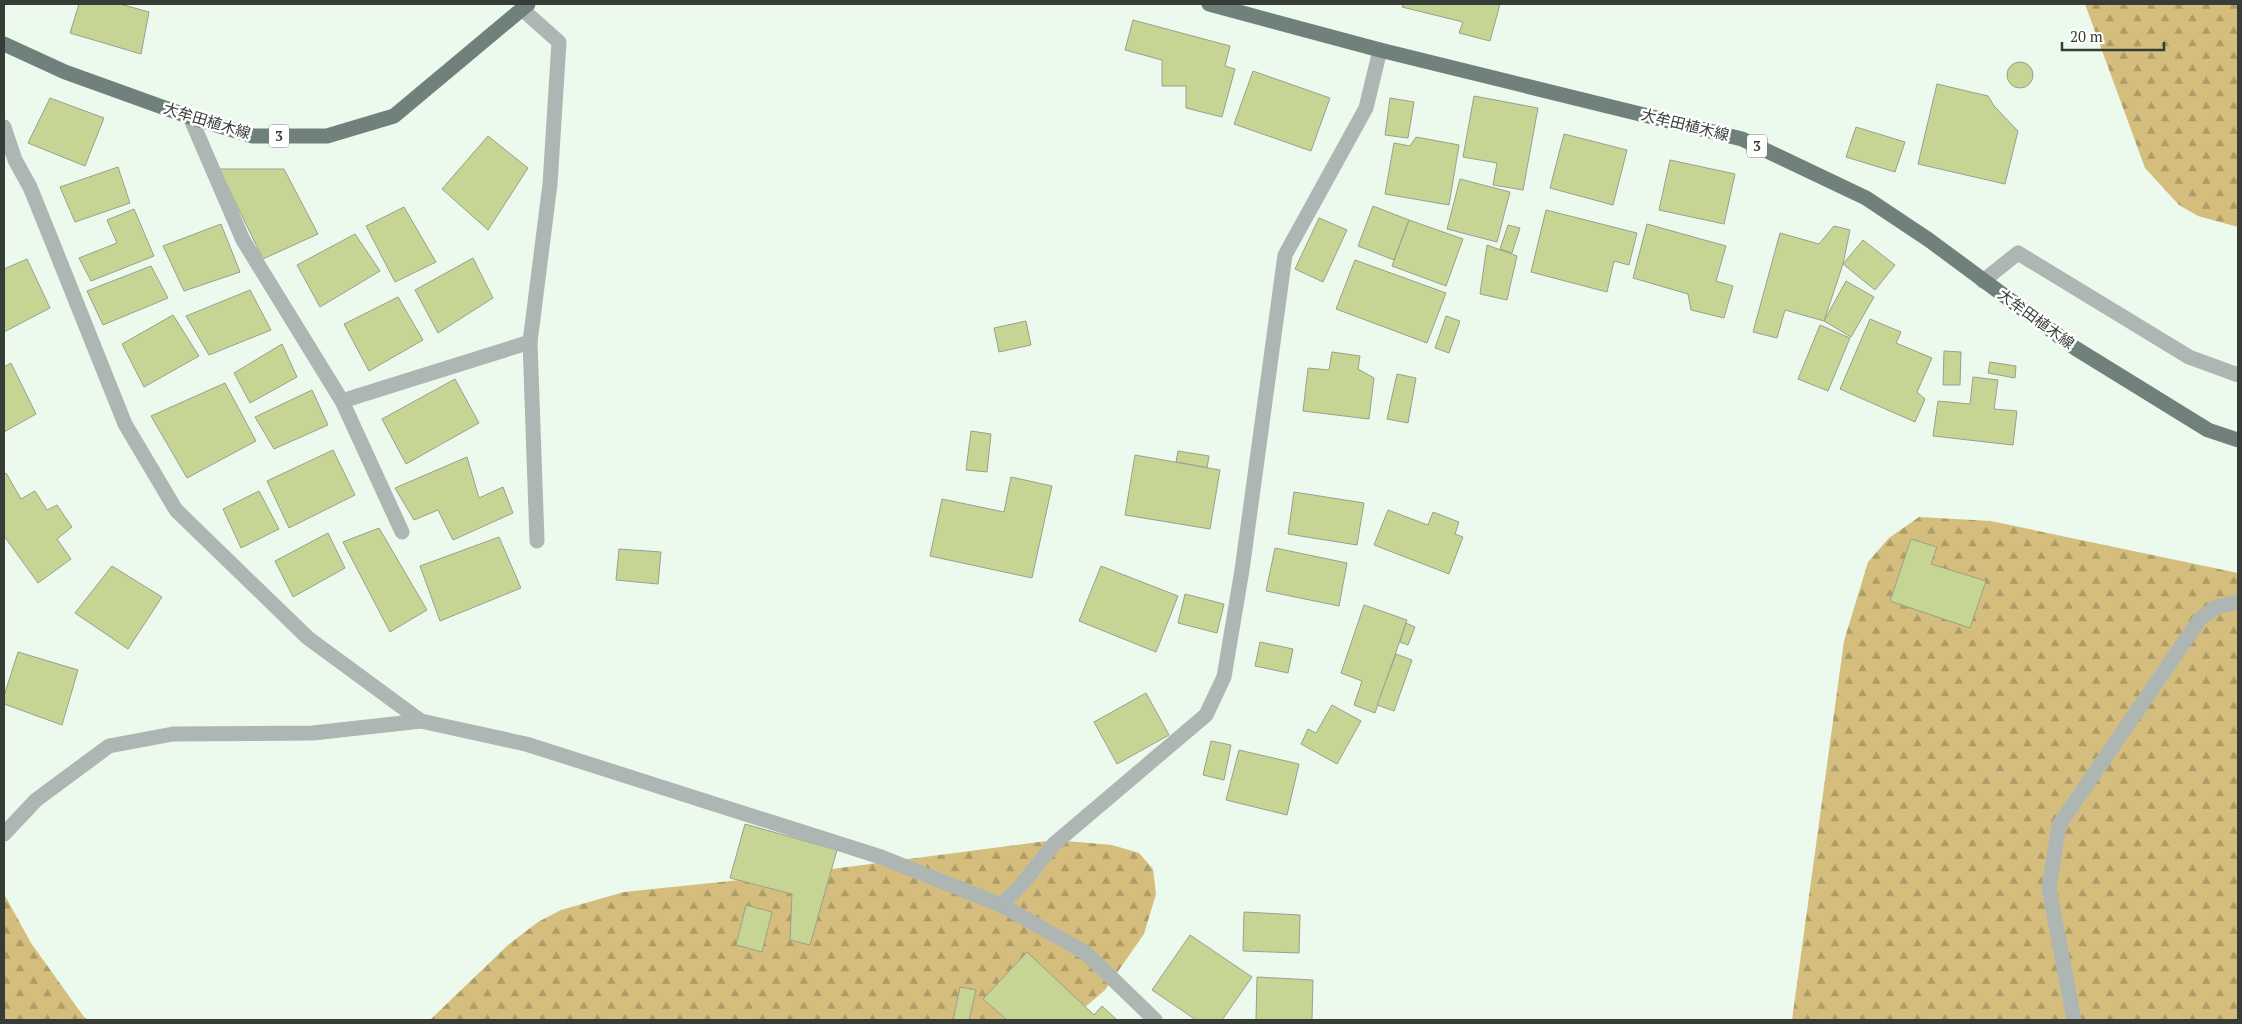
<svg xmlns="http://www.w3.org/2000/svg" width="2242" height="1024" font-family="'PT Serif','Noto Sans JP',serif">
<defs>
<pattern id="forest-firs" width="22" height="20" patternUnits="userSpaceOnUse" patternTransform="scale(1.25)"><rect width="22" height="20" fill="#d5be7d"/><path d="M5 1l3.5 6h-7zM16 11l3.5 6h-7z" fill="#ae9c67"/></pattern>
</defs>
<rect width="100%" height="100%" fill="#ebfaec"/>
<!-- forest -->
<g fill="url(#forest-firs)">
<polygon points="2085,4 2238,4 2238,227 2198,216 2179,205 2145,168"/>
<polygon points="1919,517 1991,521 2238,573 2238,1020 1792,1020 1844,641 1868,562 1889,538"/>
<polygon points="1055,840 1112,845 1139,853 1153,869 1156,894 1144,934 1105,990 1070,1020 430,1020 508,945 538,922 561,910 624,892 770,877"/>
<polygon points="4,894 31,943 84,1017 89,1020 4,1020"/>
</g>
<!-- building -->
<g fill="#c6d593" stroke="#9b9f8e">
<polygon points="79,4 120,4 149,12 141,54 70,33"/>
<polygon points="1403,4 1500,4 1490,41 1459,33 1463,22 1402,7"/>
<polygon points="1133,20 1230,46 1225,66 1235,69 1222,117 1186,108 1186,86 1162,86 1162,60 1125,50"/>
<circle cx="2020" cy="75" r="13"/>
<polygon points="1253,71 1330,98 1311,151 1234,124"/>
<polygon points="1937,84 1988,96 1994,106 2018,131 2005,184 1918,164"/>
<polygon points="1474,96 1538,108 1523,190 1493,185 1497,163 1463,157"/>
<polygon points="50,98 104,118 85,166 28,143"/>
<polygon points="1390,98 1414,102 1408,138 1385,135"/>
<polygon points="1856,127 1905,142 1895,172 1846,157"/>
<polygon points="1564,134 1627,150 1613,205 1550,188"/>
<polygon points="488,136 528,168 488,230 442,189"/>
<polygon points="1416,137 1459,145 1449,205 1385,194 1394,143 1410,146"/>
<polygon points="1670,160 1735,174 1724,224 1659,210"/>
<polygon points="118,167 130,203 75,222 60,187"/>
<polygon points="219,169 284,169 318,234 263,259"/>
<polygon points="1460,179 1510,192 1497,242 1447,229"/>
<polygon points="1373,206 1409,220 1394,260 1358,246"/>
<polygon points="404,207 436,262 395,282 366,226"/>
<polygon points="134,209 154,256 91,281 79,258 117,243 107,220"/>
<polygon points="1546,210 1637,233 1629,265 1614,261 1607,292 1531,272"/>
<polygon points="1319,218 1347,230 1323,282 1295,269"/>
<polygon points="1409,220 1463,239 1446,286 1392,266"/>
<polygon points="221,224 240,272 184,291 163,246"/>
<polygon points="1647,224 1726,246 1716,281 1733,286 1724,318 1691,310 1688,294 1633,278"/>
<polygon points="1508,225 1520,228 1512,253 1500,249"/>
<polygon points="1834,226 1850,230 1843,264 1824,321 1785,310 1777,338 1753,332 1780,233 1819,244"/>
<polygon points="355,234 380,271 320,307 297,265"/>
<polygon points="1863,240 1895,265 1875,290 1843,264"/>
<polygon points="1487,245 1517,256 1507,300 1480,294"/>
<polygon points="473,258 493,298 438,333 415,290"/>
<polygon points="27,259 50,308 4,332 4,269"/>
<polygon points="1355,260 1446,293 1427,343 1336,309"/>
<polygon points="151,266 168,298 103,325 87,291"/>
<polygon points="1846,281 1874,297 1851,337 1824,321"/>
<polygon points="250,290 271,330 209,355 186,316"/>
<polygon points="398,297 423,340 369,371 344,324"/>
<polygon points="173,315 199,356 144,387 122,344"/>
<polygon points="1446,316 1460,321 1449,353 1435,348"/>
<polygon points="1870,319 1901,332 1896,343 1932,358 1917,392 1925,399 1915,422 1840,389"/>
<polygon points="1026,321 1031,345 999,352 994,328"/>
<polygon points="1820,325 1850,338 1828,391 1798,379"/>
<polygon points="282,344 297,377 250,403 234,373"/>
<polygon points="1944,351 1961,352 1960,385 1943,385"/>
<polygon points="1332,352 1360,356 1358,369 1374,378 1369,419 1303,411 1308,368 1329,370"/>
<polygon points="1990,362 2016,366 2015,378 1988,373"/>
<polygon points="11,363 36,414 4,432 4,367"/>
<polygon points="1397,374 1416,378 1408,423 1387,419"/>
<polygon points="1973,377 1998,380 1994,409 2017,411 2013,445 1933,436 1938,401 1970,404"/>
<polygon points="455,379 479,423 406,464 382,419"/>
<polygon points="225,383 256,441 187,478 151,416"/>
<polygon points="312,390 328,425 274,449 255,417"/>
<polygon points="971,431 991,434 987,472 966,470"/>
<polygon points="333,450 355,495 289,528 267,481"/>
<polygon points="1178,451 1209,456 1207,468 1176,462"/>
<polygon points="1135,455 1220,470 1210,529 1125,515"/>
<polygon points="467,457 479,498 503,487 513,513 453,540 438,510 414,520 395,488"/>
<polygon points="6,473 21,499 35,491 47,510 57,505 72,527 57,539 71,559 38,583 4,536 4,475"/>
<polygon points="1011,477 1052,486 1032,578 930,556 942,499 1004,512"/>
<polygon points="259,491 279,529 241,548 223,509"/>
<polygon points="1294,492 1364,503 1357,545 1288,534"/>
<polygon points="1388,510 1428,525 1433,512 1459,522 1455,534 1463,537 1449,574 1374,545"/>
<polygon points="379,528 427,610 390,632 343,542"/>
<polygon points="328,533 345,568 293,597 275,561"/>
<polygon points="499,537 521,588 440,621 420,566"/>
<polygon points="1911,539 1937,547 1931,564 1986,581 1970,628 1890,601"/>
<polygon points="1275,548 1347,563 1339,606 1266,591"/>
<polygon points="619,549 661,552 658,584 616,580"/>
<polygon points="112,566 162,597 128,649 75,613"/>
<polygon points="1101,566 1178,596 1156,652 1079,621"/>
<polygon points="1185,594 1224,604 1217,633 1178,623"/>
<polygon points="1364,605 1407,620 1375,713 1354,705 1362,681 1341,673"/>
<polygon points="1406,623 1415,627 1408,645 1400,642"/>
<polygon points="1260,642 1293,649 1288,673 1255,666"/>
<polygon points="18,652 78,670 62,725 4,704 4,696"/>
<polygon points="1396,654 1412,660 1394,711 1377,705"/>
<polygon points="1146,693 1169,735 1117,764 1094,722"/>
<polygon points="1332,705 1361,721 1337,764 1301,744 1308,729 1316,733"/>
<polygon points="1211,741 1231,745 1224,780 1203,775"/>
<polygon points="1239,750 1299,764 1287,815 1226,800"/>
<polygon points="745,824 837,850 810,945 790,940 792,894 730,878"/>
<polygon points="746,905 772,912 762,952 736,945"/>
<polygon points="1244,912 1300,915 1299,953 1243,951"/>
<polygon points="1190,935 1252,977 1222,1020 1196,1020 1152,990"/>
<polygon points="1027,952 1094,1015 1102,1006 1117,1020 1007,1020 983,999"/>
<polygon points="1257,977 1313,980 1312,1020 1256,1020"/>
<polygon points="960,987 976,990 969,1020 953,1020"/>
</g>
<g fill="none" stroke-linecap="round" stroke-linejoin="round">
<!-- street -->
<g stroke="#adb6b3" stroke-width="15">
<polyline points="523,10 559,42 550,184 530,342 537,541"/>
<polyline points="190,117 243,240 342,401 402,532"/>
<polyline points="4,127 15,160 30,187 51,239 125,424 176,510 308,638 421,721"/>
<polyline points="1983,281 2018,253 2189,357 2238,375"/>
<polyline points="342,401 530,342"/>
<polyline points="4,834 36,800 109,746 173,734 313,733 421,721 526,744 881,857 1001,905 1086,953 1155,1020"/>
<polyline points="1001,905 1022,884 1054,844 1206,715 1224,677 1242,570 1285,255 1366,108 1380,50"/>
<polyline points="2074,1020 2049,888 2059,825 2200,619 2216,607 2238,602"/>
</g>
<!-- primary -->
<g stroke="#70817c" stroke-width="15">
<polyline points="1209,4 1380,50 1742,139 1866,198 1929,240 2075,348 2208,430 2238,440"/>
<polyline points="4,44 65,72 190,117 253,136 327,136 394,116 528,4"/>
</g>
</g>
<g text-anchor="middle" stroke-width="5" stroke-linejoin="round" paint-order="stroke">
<!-- shield labels -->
<g fill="#fff" stroke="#727672" stroke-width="1">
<rect x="269" y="124.5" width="20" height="23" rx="4"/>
<rect x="1747" y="134.5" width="20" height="23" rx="4"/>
</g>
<g font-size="14" font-weight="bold" fill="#363c36">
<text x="279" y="141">3</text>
<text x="1757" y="151">3</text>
</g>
<!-- street labels -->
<g font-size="15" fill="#363c36" stroke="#fff">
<text transform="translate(207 121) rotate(17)" y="5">大牟田植木線</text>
<text transform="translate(1685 125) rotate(14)" y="5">大牟田植木線</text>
<text transform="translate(2036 319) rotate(36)" y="5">大牟田植木線</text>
</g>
</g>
<!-- border -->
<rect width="2242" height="1024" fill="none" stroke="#363c36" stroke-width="10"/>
<!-- scale -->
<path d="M2062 42v8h102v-8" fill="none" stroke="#363c36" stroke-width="2.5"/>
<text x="2070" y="42" font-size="15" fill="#363c36" stroke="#ffffff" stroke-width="4" paint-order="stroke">20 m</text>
</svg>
